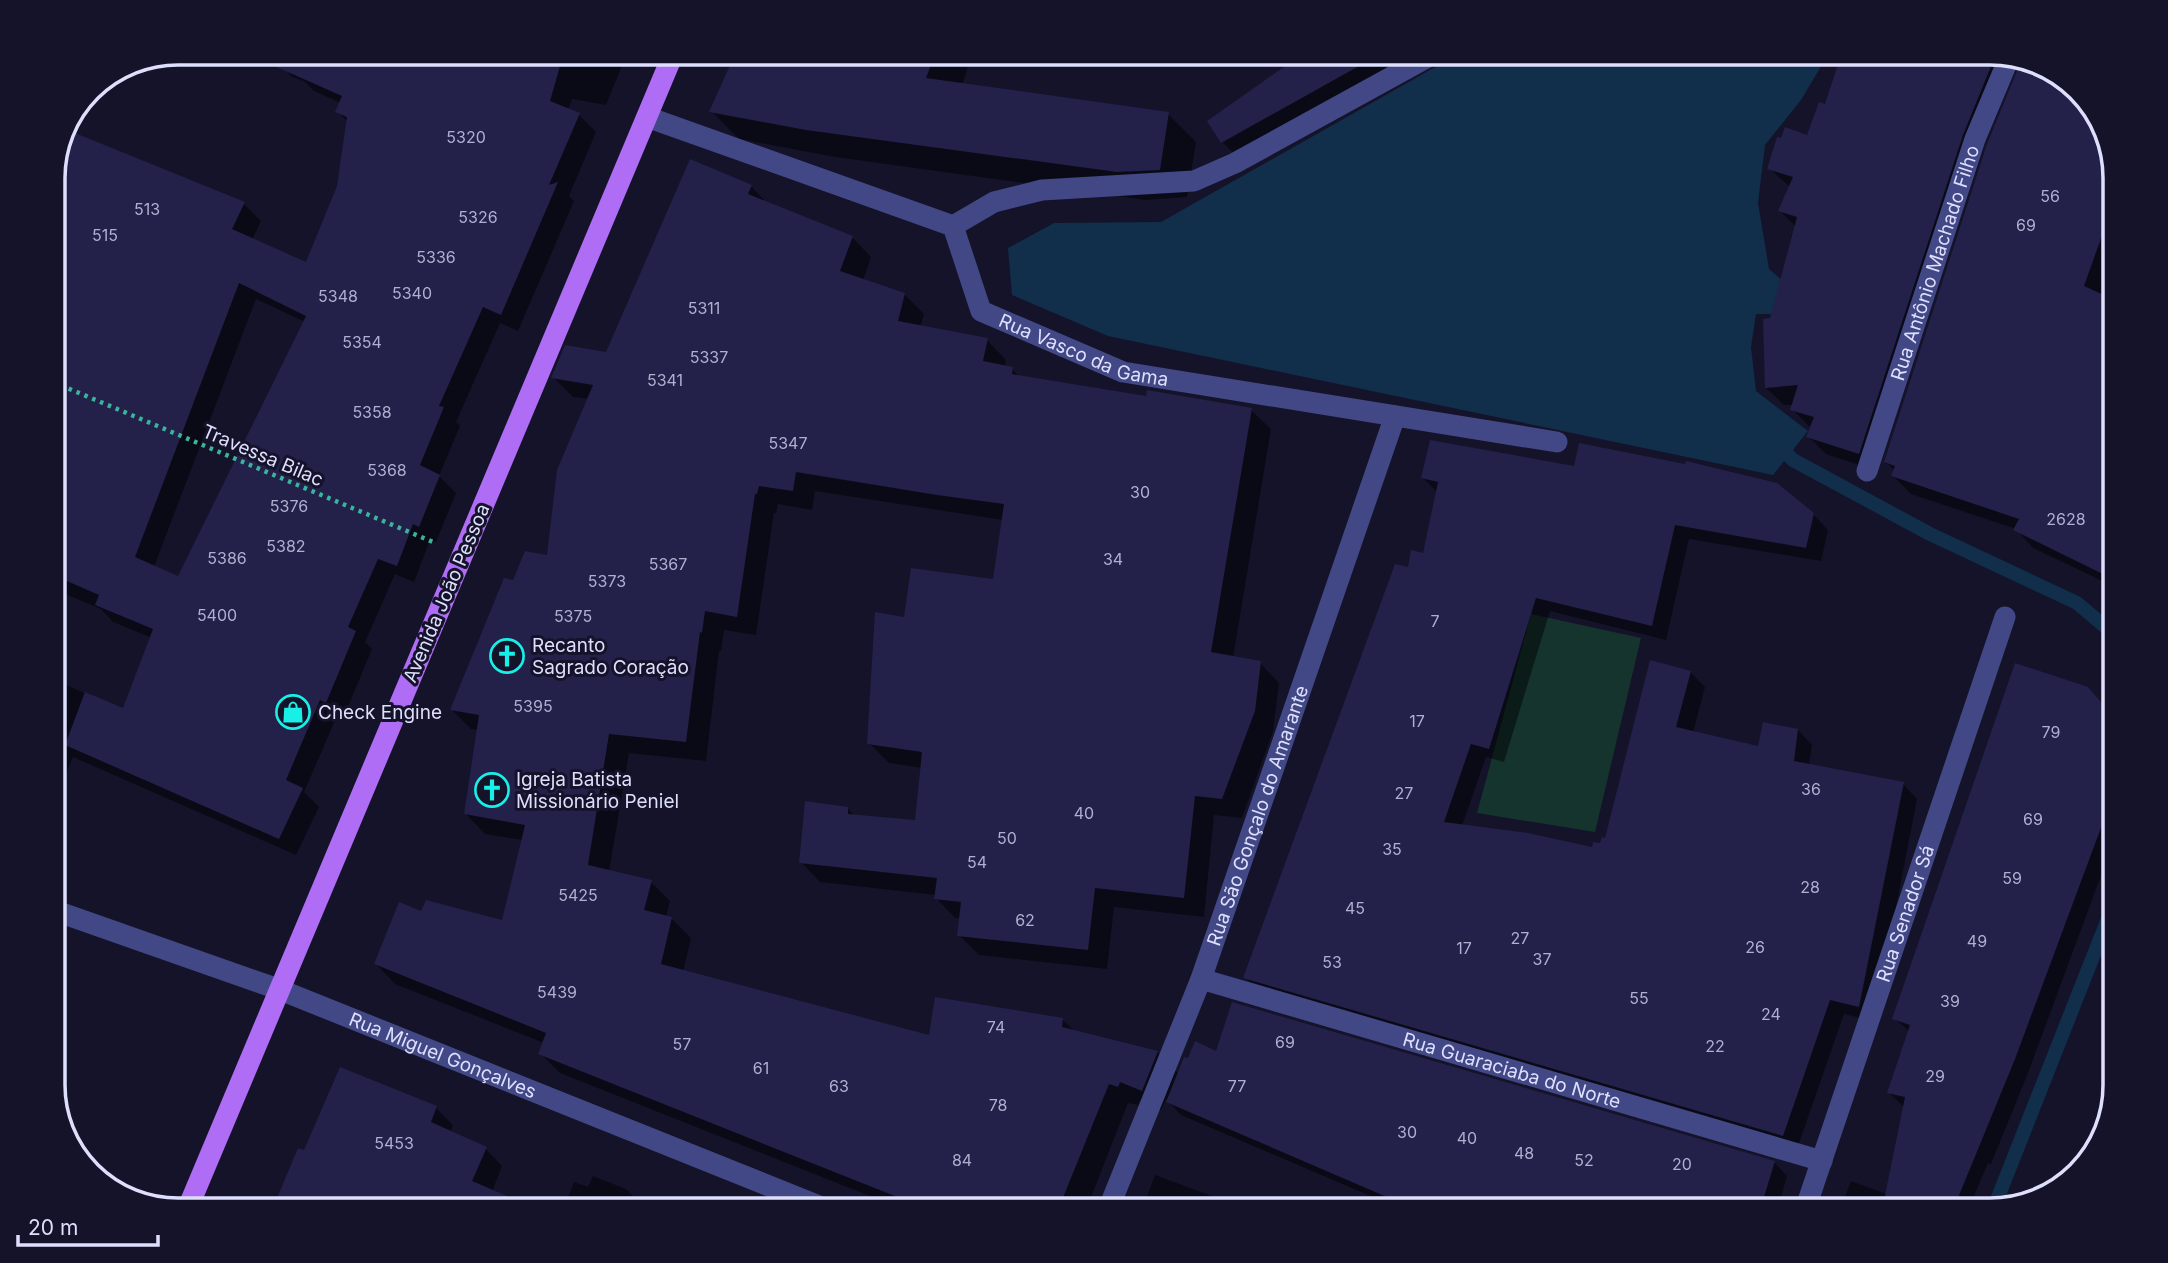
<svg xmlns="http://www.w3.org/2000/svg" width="2168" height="1263" font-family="Inter,sans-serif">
<rect width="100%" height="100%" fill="#14132a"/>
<!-- green -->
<polygon fill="#16342e" points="1531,614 1641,638 1595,832 1477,813"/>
<!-- water -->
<polygon fill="#112e4a" points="1460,53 1829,53 1801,100 1765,145 1758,203 1769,269 1797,293 1791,314 1756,314 1751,347 1756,391 1808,431 1773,475 1108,336 1012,295 1008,248 1054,223 1161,222"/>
<!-- shadow -->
<g fill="#0007" fill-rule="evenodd">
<path d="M279,52H612L623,63L606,105L572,99L568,110L579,115L596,132L569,196L574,201L518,331L500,323L456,422L460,426L439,476L456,493L436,542L430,540L414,582L395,574L365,642L372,649L343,719L337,716L304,792L319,807L296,855L73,757L60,788L53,785V679L124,711L152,638L113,622L101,609L53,589V170L69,133L244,204L261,221L252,240L307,265L339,186L348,122L337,111L341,103L314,91L304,81L292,77L276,60ZM256,299L305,322L179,578L154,567Z"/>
<polygon points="790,52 973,52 962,85 1168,114 1196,142 1187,197 1146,200 835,157 739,139 711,111"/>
<polygon points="1308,52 1448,52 1246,165 1222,142"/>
<polygon points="1844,52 1990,52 2052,69 2098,115 2115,170 2115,265 2104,297 2115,302 2115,587 2033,548 2016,529 1911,494 1893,476 1895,471 1886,462 2022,65 2015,70 1980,152 1877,471 1826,454 1808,436 1810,427 1792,409 1794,405 1784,405 1766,388 1772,320 1796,227 1780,211 1790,187 1769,168 1808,137 1826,106"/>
<polygon points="751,186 769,205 852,237 871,257 863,281 904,294 924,314 920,327 987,340 1006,360 1005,367 1012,369 1020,377 1147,398 1251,410 1271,429 1233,658 1260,663 1279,683 1273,731 1242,818 1214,815 1204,917 1114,907 1107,969 979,955 959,935 961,918 955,918 936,898 936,895 820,882 801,862 847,808 855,816 916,822 922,768 889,763 869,743 906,619 995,581 1003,520 815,491 812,510 778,504 776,513 774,513 756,635 724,630 721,651 719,651 706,761 629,753 609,872 651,882 670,901 666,917 672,919 691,938 683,972 930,1037 1062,1019 1075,1032 1157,1052 1179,1074 1217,1053 1774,1162 1787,1176 1779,1204 1782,1207 1781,1210 1403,1210 1181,1115 1166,1099 1161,1110 1140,1100 1138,1105 1128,1103 1086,1210 905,1210 560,1073 540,1053 544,1043 395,984 376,964 422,914 503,923 523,840 485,834 466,814 479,730 471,729 452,710 514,582 548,557 589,399 573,397 553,377 607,354"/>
<polygon points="1423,478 1813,514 1828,530 1821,561 1689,539 1666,640 1550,611 1504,762 1486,757 1462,826 1593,849 1602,845 1606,840 1690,672 1705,687 1693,733 1759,748 1798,730 1812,745 1809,765 1903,784 1917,799 1874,1021 1844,1014 1797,1149 1260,992 1245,977 1409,569 1424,555 1437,492"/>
<polygon points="2101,703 2115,721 2115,838 2028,1073 1991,1164 1988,1163 1968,1210 1840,1210 1851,1181 1887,1194 1904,1107 1889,1093 1910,1032 1894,1018"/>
<polygon points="436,1108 453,1125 450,1133 486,1149 502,1166 492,1192 508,1208 507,1210 274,1210 299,1150 304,1152"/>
<polygon points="2080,1153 2089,1157 2069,1177"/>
<polygon points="1155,1175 1250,1210 1142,1210"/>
<polygon points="593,1176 626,1189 643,1206 642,1210 563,1210 574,1182 588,1187"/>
</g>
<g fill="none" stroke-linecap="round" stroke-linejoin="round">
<!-- stream -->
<g stroke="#112e4a" stroke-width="14">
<polyline points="1775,442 1793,460 1930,534 2077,603 2115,635"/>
<polyline points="1993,1210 2115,901"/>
</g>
</g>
<!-- building -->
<g fill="#23204a" fill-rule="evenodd">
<path d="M243,52H564L550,101L580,113L549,185L558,182L501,315L483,307L439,406L444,407L420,465L440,475L419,527L413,524L397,566L378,559L348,627L356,631L326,703L320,700L286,780L303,788L279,839L65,745L85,692L123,708L153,629L95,605L99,595L53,575V170L70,131L245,202L232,229L306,262L337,186L347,117L335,112L342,96ZM239,283L306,316L178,576L135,557Z"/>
<polygon points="736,52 936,52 926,78 1169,112 1160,170 1117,172 806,130 709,112"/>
<polygon points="1305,52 1384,52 1221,143 1207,121"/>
<polygon points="1842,52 1996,54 1963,135 1859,454 1806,437 1814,417 1790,410 1798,385 1765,388 1763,319 1770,318 1797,217 1778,211 1793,177 1767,169 1777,137 1781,138 1785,127 1807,135 1819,102 1825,104"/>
<polygon points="2021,61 2052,69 2098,115 2115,170 2115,199 2084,286 2115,300 2115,580 2013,530 2019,519 1891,476 1895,466 1884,462 1987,144"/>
<polygon points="690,159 752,185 748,194 853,236 840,271 905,293 898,321 988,338 983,361 1013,367 1012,374 1146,396 1147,390 1252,408 1211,652 1261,661 1255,711 1222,799 1195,796 1184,898 1095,888 1088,950 957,936 961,902 934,899 937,878 799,863 805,801 848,807 848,814 915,820 922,752 867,744 875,612 904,617 911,568 993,579 1004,504 937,495 796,472 793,491 759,486 757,494 755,494 737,617 705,611 702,633 700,632 686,742 609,734 588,865 652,880 644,910 672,917 661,964 929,1035 935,997 1063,1018 1062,1027 1158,1051 1142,1091 1120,1082 1118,1087 1109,1084 1058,1210 930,1210 538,1054 546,1033 374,964 399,902 421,911 426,900 502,920 525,825 464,814 479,715 450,710 504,578 513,580 525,551 547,555 557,470 593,385 551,378 565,345 606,352"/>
<polygon points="1430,440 1574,466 1579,443 1685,464 1686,461 1777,483 1814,513 1806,548 1675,525 1652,626 1536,598 1489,749 1471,744 1444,822 1528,833 1592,847 1593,842 1600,843 1602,837 1605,838 1650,660 1691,671 1676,727 1758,746 1763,722 1798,729 1794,761 1904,782 1859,1007 1830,1000 1783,1136 1243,978 1395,564 1408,567 1411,550 1423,553 1438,482 1421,478"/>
<polygon points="2015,663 2088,687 2100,701 2109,716 2115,750 2115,790 2015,1059 1953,1210 1882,1210 1905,1097 1887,1093 1910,1025 1892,1019"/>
<polygon points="1232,1002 1775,1161 1760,1210 1417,1210 1166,1102 1184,1057 1188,1058 1195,1041 1216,1051"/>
<polygon points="340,1067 437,1106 431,1122 487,1147 472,1181 540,1210 272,1210 298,1148 304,1150"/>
</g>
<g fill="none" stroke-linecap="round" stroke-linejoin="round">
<!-- path -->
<polyline stroke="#3ab59c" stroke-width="4.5" stroke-dasharray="3.5 5" stroke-linecap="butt" points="53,382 433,542"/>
<!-- minor -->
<g stroke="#424885" stroke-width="21">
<path id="s1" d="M647,117L953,226L981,311L1123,372L1557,442"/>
<polyline points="953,226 994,202 1042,190 1194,181 1235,163 1437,52"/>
<path id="s2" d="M1867,471L1975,139L2009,58"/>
<path id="s3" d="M53,910L278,989L829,1210"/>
<path id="s4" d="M1201,979L1822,1161"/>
<path id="s5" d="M1108,1210L1201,979L1395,416"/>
<path id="s6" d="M1805,1210L2005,617"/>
</g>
<!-- major -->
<polyline stroke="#af6df5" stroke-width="21" points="187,1210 674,52"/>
</g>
<!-- icons -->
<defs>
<g id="church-ring" transform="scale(1.75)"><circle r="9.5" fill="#14132a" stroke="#18efe6" stroke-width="1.5"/><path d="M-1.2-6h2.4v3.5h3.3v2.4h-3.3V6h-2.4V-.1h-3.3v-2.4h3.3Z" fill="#18efe6"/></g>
<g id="shop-ring" transform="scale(1.75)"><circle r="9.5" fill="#14132a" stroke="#18efe6" stroke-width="1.5"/><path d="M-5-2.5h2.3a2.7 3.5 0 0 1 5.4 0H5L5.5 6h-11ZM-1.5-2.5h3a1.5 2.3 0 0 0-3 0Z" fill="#18efe6"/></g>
</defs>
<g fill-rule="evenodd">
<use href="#church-ring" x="507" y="656"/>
<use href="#shop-ring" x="293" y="712"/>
<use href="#church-ring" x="492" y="790"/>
</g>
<g text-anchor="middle" stroke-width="6" stroke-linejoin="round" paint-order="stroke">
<!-- number labels -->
<g font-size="16" fill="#afafd0">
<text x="466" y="143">5320</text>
<text x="2050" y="202">56</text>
<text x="147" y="215">513</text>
<text x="478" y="223">5326</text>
<text x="2026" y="231">69</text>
<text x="105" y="241">515</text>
<text x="436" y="263">5336</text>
<text x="412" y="299">5340</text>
<text x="338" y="302">5348</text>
<text x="704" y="314">5311</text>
<text x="362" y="348">5354</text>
<text x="709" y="363">5337</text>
<text x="665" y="386">5341</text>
<text x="372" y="418">5358</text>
<text x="788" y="449">5347</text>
<text x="387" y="476">5368</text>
<text x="1140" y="498">30</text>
<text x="289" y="512">5376</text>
<text x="2066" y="525">2628</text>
<text x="286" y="552">5382</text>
<text x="227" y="564">5386</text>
<text x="1113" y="565">34</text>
<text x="668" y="570">5367</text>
<text x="607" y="587">5373</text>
<text x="217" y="621">5400</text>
<text x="573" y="622">5375</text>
<text x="1435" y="627">7</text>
<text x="533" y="712">5395</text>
<text x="1417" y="727">17</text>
<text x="2051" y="738">79</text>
<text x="1811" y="795">36</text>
<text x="1404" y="799">27</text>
<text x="1084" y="819">40</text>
<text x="2033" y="825">69</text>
<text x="1007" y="844">50</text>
<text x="1392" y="855">35</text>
<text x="977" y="868">54</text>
<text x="2012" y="884">59</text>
<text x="1810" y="893">28</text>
<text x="578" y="901">5425</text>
<text x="1355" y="914">45</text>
<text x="1025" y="926">62</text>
<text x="1520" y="944">27</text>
<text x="1977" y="947">49</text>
<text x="1755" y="953">26</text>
<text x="1464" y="954">17</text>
<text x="1542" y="965">37</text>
<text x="1332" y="968">53</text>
<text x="557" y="998">5439</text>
<text x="1639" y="1004">55</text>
<text x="1950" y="1007">39</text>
<text x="1771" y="1020">24</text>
<text x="996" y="1033">74</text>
<text x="1285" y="1048">69</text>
<text x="682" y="1050">57</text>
<text x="1715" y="1052">22</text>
<text x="761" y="1074">61</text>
<text x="1935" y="1082">29</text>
<text x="839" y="1092">63</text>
<text x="1237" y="1092">77</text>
<text x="998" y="1111">78</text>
<text x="1407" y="1138">30</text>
<text x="1467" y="1144">40</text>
<text x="394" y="1149">5453</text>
<text x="1524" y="1159">48</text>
<text x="962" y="1166">84</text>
<text x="1584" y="1166">52</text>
<text x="1682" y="1170">20</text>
</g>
<!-- street labels -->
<g font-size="19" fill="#dedffd" stroke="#14132a">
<text dy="7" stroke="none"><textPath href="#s2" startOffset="219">Rua Antônio Machado Filho</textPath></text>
<text dy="7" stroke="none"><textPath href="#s1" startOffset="525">Rua Vasco da Gama</textPath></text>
<text transform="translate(263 455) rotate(23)" y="7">Travessa Bilac</text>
<text transform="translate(446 593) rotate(-67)" y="7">Avenida João Pessoa</text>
<text dy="7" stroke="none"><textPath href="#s5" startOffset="422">Rua São Gonçalo do Amarante</textPath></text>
<text dy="7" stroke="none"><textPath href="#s6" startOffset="313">Rua Senador Sá</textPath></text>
<text dy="7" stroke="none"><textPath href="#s3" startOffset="416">Rua Miguel Gonçalves</textPath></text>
<text dy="7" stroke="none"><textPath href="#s4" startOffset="324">Rua Guaraciaba do Norte</textPath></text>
</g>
<!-- poi labels -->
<g font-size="19" fill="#dedffd" stroke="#14132a" text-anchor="start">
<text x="532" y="652">Recanto<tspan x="532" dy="22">Sagrado Coração</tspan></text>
<text x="318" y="719">Check Engine</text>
<text x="516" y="786">Igreja Batista<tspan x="516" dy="22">Missionário Peniel</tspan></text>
</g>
</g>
<!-- crop -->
<path d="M0 0H2168V1263H0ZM178 65H1990A113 113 0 0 1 2103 178V1085A113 113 0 0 1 1990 1198H178A113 113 0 0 1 65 1085V178A113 113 0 0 1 178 65Z" fill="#14132a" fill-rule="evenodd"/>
<path fill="none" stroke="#dedffd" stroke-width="3.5" d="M178 65H1990A113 113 0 0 1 2103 178V1085A113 113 0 0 1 1990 1198H178A113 113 0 0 1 65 1085V178A113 113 0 0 1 178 65Z"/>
<!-- scale -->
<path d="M18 1235v10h140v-10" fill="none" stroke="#dedffd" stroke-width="3.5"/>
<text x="28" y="1235" font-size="21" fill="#dedffd" stroke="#14132a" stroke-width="5" paint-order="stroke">20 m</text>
</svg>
